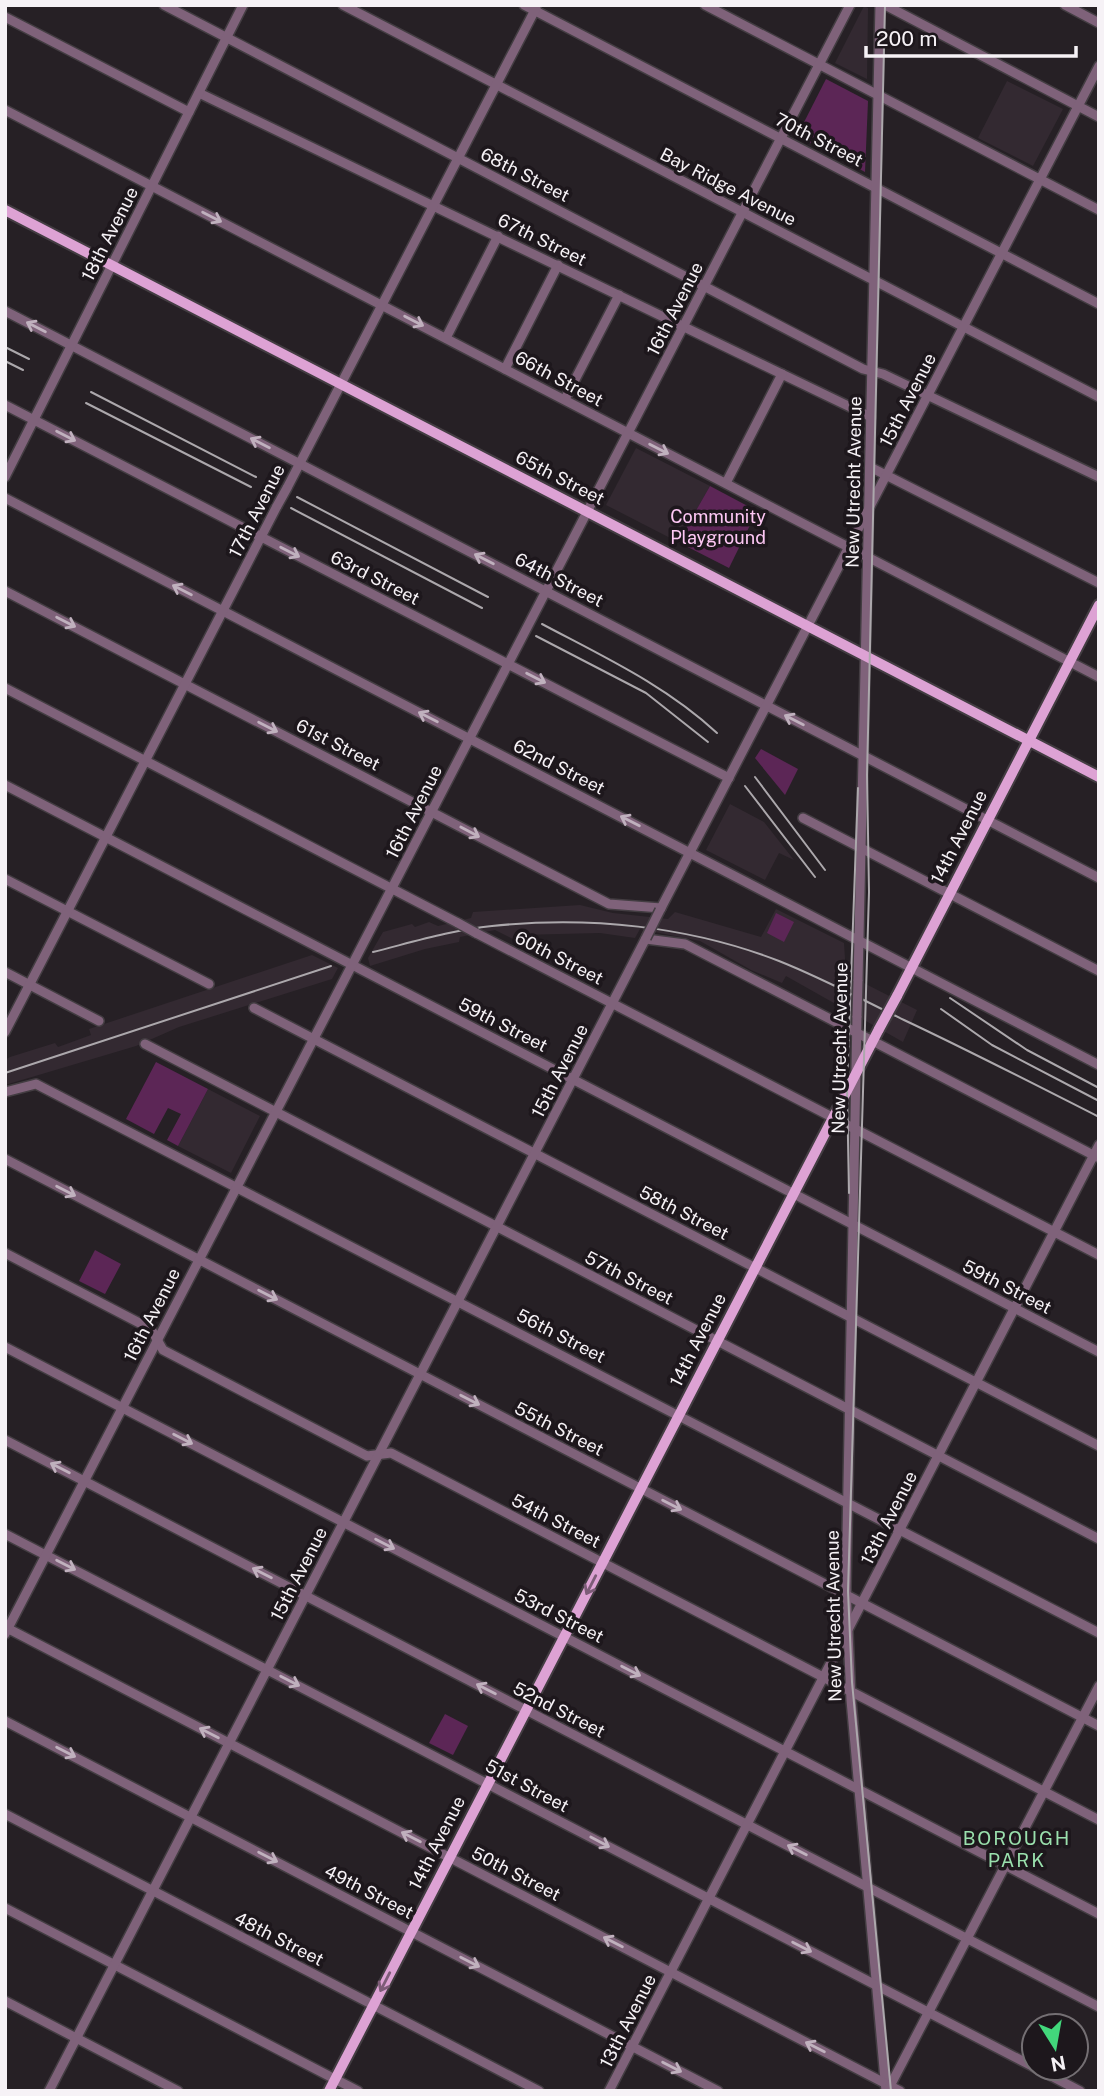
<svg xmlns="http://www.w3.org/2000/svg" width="1104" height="2096" font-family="'Public Sans',sans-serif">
<rect width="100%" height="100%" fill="#262025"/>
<!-- built -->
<g fill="#332931">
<polygon points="864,6 868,8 867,79 835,63"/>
<polygon points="1007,81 1063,109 1033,166 978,138"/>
<polygon points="636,448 710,486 678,542 606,505"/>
<polygon points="730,804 764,822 794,860 779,853 765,880 706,850"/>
<polygon points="580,905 613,913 668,919 675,912 761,937 776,909 844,943 846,974 917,1010 903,1042 786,976 782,983 751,970 700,941 640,929 635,938 600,933 519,935 513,939 495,930 460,937 459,942 425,949 370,966 368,958 383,932 412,924 415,927 429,922 438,926 471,918 473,912"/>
<polygon points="312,955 338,968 332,979 179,1027 136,1046 5,1085 5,1060 10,1057 55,1043 58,1047 91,1035 89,1029"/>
<polygon points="208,1089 260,1116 231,1173 178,1146"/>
</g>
<!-- green -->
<g fill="#5c2656">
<polygon points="826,79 868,101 865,172 797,136"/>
<polygon points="710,486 757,511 729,568 678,542"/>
<polygon points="761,749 798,769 785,795 755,758"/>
<polygon points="776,913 794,922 784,942 767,933"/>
<polygon points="156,1062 208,1089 178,1146 167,1140 181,1114 168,1108 154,1134 126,1119"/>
<polygon points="95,1250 121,1264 105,1294 79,1281"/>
<polygon points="445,1714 468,1726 453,1755 429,1743"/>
</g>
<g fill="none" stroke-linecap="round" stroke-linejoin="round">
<!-- minor casing -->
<g stroke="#433d42" stroke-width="12">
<g id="minor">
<polyline points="164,5 863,369 883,374 1099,477"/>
<polyline points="343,5 1099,397"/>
<polyline points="524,5 1099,304"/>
<polyline points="705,5 1099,210"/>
<polyline points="885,5 1099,117"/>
<polyline points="1065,5 1099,23"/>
<polyline points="5,17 189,112"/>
<polyline points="199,93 871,417"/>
<polyline points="5,110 1099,677"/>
<polyline points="5,311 1099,878"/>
<polyline points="446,338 498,236"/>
<polyline points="505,369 558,265"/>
<polyline points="565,399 619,295"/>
<polyline points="5,405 729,778"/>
<polyline points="870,467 1099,583"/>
<polyline points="5,477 243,5"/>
<polyline points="726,483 782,374"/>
<polyline points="287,488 536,8"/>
<polyline points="5,498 1099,1065"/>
<polyline points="5,591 609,904 661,908"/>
<polyline points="5,688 458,923"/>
<polyline points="5,785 1099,1352"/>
<polyline points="803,818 1099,971"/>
<polyline points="5,879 209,984"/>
<polyline points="660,910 1099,66"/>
<polyline points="476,933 1099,1255"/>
<polyline points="646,939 685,944 1097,1157"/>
<polyline points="5,972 99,1021"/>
<polyline points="858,981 880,5"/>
<polyline points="254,1008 1099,1446"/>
<polyline points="857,1016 846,1588 851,1700 886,2091"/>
<polyline points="5,1032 277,506"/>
<polyline points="145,1044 1099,1539"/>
<polyline points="5,1092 36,1084 1099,1633"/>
<polyline points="5,1159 1099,1726"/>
<polyline points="5,1253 151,1329 163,1350 367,1456 391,1453 1099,1820"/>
<polyline points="5,1347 1099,1914"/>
<polyline points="5,1440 1099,2007"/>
<polyline points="5,1534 1034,2067"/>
<polyline points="5,1627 900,2091"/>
<polyline points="5,1634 850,5"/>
<polyline points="5,1721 718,2091"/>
<polyline points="5,1814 539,2091"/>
<polyline points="5,1908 358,2091"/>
<polyline points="5,2001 178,2091"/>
<polyline points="1036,2068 1080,2091"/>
<polyline points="889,2088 1099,1686"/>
<polyline points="49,2091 646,938"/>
<polyline points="609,2091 1099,1145"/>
</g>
</g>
<!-- major casing -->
<g stroke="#433d42" stroke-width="14">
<g id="major">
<polyline points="5,210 1099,777"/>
<polyline points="897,996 1099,605"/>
<polyline points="329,2091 879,1029"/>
</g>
</g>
<!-- minor -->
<use href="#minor" stroke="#7f627a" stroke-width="9"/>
<!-- major -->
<use href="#major" stroke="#dda2d4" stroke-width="10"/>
<!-- rail -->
<g stroke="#aca8ac" stroke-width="2">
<polyline points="885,5 867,775 869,892 848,1591 852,1682 891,2091"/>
<polyline points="5,347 29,359"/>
<polyline points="5,361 23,370"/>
<polyline points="91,392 256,477"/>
<polyline points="86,403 251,487"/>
<polyline points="297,497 488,597"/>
<polyline points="291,508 482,608"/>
<path d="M542,624C604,657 665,685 717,733"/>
<polyline points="536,636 646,693 708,742"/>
<polyline points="755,777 825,870"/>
<polyline points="745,786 815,877"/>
<path d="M373,952C413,942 452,930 492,926C589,916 689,926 779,961C822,978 863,1000 904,1020C970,1051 1034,1084 1099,1117"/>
<polyline points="950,998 1027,1050 1099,1088"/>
<polyline points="941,1009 992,1045 1099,1101"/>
<polyline points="5,1073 331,966"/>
<polyline points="849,1193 847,1087 858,788"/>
</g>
<!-- minor-bridge casing -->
<g stroke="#433d42" stroke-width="12" stroke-linecap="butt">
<g id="minor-bridge">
<polyline points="277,506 287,488"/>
<polyline points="458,923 476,933"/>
<polyline points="646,938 660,910"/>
<polyline points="857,1016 858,981"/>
</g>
</g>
<!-- major-bridge casing -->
<g stroke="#433d42" stroke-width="14" stroke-linecap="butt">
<polyline id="major-bridge" points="879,1029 897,996"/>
</g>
<!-- minor-bridge -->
<use href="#minor-bridge" stroke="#7f627a" stroke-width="9"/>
<!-- major-bridge -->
<use href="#major-bridge" stroke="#dda2d4" stroke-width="10"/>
</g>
<!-- one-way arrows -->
<defs><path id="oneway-shaft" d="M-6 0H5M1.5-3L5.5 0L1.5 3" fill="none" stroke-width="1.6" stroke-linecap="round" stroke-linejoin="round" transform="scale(1.75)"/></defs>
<g stroke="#c0b1be">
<use href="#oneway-shaft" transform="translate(212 217) rotate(27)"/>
<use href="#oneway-shaft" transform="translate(414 321) rotate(27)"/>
<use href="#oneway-shaft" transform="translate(36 327) rotate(-153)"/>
<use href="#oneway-shaft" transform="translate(66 436) rotate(27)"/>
<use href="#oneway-shaft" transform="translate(260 443) rotate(-153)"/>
<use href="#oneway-shaft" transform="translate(659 449) rotate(27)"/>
<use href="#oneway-shaft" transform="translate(290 552) rotate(27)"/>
<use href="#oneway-shaft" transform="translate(484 559) rotate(-153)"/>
<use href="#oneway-shaft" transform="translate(182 590) rotate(-153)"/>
<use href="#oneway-shaft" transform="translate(66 622) rotate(27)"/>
<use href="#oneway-shaft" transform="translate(536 678) rotate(27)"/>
<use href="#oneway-shaft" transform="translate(428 717) rotate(-153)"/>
<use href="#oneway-shaft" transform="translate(794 720) rotate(-153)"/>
<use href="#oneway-shaft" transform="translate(268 727) rotate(27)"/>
<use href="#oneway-shaft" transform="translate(630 821) rotate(-153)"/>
<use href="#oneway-shaft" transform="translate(470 832) rotate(28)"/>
<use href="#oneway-shaft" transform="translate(66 1191) rotate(27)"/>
<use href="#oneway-shaft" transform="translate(268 1295) rotate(27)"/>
<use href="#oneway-shaft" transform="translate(470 1400) rotate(27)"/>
<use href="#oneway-shaft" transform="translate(183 1439) rotate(27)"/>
<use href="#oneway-shaft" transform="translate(60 1468) rotate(-153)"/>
<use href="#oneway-shaft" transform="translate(672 1505) rotate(27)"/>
<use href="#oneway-shaft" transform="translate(385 1544) rotate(27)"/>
<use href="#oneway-shaft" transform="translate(66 1565) rotate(27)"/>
<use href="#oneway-shaft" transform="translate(262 1573) rotate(-153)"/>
<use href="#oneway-shaft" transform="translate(631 1671) rotate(27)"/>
<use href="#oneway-shaft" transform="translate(290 1681) rotate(27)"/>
<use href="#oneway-shaft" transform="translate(486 1689) rotate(-153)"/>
<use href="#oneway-shaft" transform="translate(209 1733) rotate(-153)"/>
<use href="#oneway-shaft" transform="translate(66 1752) rotate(27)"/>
<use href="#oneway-shaft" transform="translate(411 1837) rotate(-153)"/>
<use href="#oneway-shaft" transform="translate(600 1842) rotate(28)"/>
<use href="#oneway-shaft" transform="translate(797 1850) rotate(-153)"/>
<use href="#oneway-shaft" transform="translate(268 1857) rotate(27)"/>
<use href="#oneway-shaft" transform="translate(613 1942) rotate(-153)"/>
<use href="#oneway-shaft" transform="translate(802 1947) rotate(27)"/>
<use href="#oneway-shaft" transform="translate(470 1962) rotate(27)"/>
<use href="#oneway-shaft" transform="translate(815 2047) rotate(-153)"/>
<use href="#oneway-shaft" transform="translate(672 2067) rotate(27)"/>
</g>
<g stroke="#7d5c78">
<use href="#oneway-shaft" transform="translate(591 1585) rotate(117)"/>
<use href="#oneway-shaft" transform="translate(385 1982) rotate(117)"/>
</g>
<g text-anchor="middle" stroke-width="7" stroke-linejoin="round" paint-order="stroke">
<!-- street labels -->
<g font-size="18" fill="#f6f2f6" stroke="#1d171c">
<text transform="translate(819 140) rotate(27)" y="6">70th Street</text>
<text transform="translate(525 175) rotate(27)" y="6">68th Street</text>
<text transform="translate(728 187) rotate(27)" y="6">Bay Ridge Avenue</text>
<text transform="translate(110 234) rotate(-63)" y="6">18th Avenue</text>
<text transform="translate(542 240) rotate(26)" y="6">67th Street</text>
<text transform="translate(675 309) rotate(-63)" y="6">16th Avenue</text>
<text transform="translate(559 379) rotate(28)" y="6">66th Street</text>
<text transform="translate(908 400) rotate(-63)" y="6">15th Avenue</text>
<text transform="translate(560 478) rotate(27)" y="6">65th Street</text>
<text transform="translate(854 482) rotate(-89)" y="6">New Utrecht Avenue</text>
<text transform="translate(257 511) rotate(-63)" y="6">17th Avenue</text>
<text transform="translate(375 578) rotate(27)" y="6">63rd Street</text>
<text transform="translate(559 580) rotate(27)" y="6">64th Street</text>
<text transform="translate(338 745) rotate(27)" y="6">61st Street</text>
<text transform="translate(559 767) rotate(27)" y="6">62nd Street</text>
<text transform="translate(414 812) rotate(-63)" y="6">16th Avenue</text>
<text transform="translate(959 837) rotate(-63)" y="6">14th Avenue</text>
<text transform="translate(559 958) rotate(27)" y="6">60th Street</text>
<text transform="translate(503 1025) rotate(27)" y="6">59th Street</text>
<text transform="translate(840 1048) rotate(-89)" y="6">New Utrecht Avenue</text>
<text transform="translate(560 1071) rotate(-63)" y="6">15th Avenue</text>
<text transform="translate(684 1213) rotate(27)" y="6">58th Street</text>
<text transform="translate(629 1278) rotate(27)" y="6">57th Street</text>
<text transform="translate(1007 1287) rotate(27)" y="6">59th Street</text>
<text transform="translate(152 1315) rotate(-63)" y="6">16th Avenue</text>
<text transform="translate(561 1336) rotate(27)" y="6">56th Street</text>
<text transform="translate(698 1340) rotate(-63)" y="6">14th Avenue</text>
<text transform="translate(559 1429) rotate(27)" y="6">55th Street</text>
<text transform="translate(889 1518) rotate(-63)" y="6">13th Avenue</text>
<text transform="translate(556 1521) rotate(27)" y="6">54th Street</text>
<text transform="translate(299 1574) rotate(-63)" y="6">15th Avenue</text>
<text transform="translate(559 1616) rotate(27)" y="6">53rd Street</text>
<text transform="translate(834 1616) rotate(-91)" y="6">New Utrecht Avenue</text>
<text transform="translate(559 1710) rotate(27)" y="6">52nd Street</text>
<text transform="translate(527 1786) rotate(28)" y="6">51st Street</text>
<text transform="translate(437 1843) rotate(-63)" y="6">14th Avenue</text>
<text transform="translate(516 1874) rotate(27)" y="6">50th Street</text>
<text transform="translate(369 1892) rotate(27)" y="6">49th Street</text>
<text transform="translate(279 1939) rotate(27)" y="6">48th Street</text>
<text transform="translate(628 2021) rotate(-63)" y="6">13th Avenue</text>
</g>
<!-- park labels -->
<g font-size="18" fill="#fec8f5" stroke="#1d171c">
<text x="718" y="523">Community<tspan x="718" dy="21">Playground</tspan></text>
</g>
<!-- neighbourhood labels -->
<g font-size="19" letter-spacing="2" fill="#9ae0ad" stroke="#1d171c">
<text x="1017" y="1845">BOROUGH<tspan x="1017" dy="22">PARK</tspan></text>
</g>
</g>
<!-- border -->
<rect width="1104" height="2096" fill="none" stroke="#f6f2f6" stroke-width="14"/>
<!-- north arrow -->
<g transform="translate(1055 2047) rotate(169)"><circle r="33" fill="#1d171c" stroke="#746f73" stroke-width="2"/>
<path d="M0-5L12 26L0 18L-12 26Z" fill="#42d77b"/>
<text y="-10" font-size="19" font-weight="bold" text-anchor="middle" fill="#f6f2f6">N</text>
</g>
<!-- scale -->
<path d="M866 46v10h210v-10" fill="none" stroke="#f6f2f6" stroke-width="3.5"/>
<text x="876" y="46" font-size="21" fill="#f6f2f6" stroke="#1d171c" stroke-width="5" paint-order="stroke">200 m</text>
</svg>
